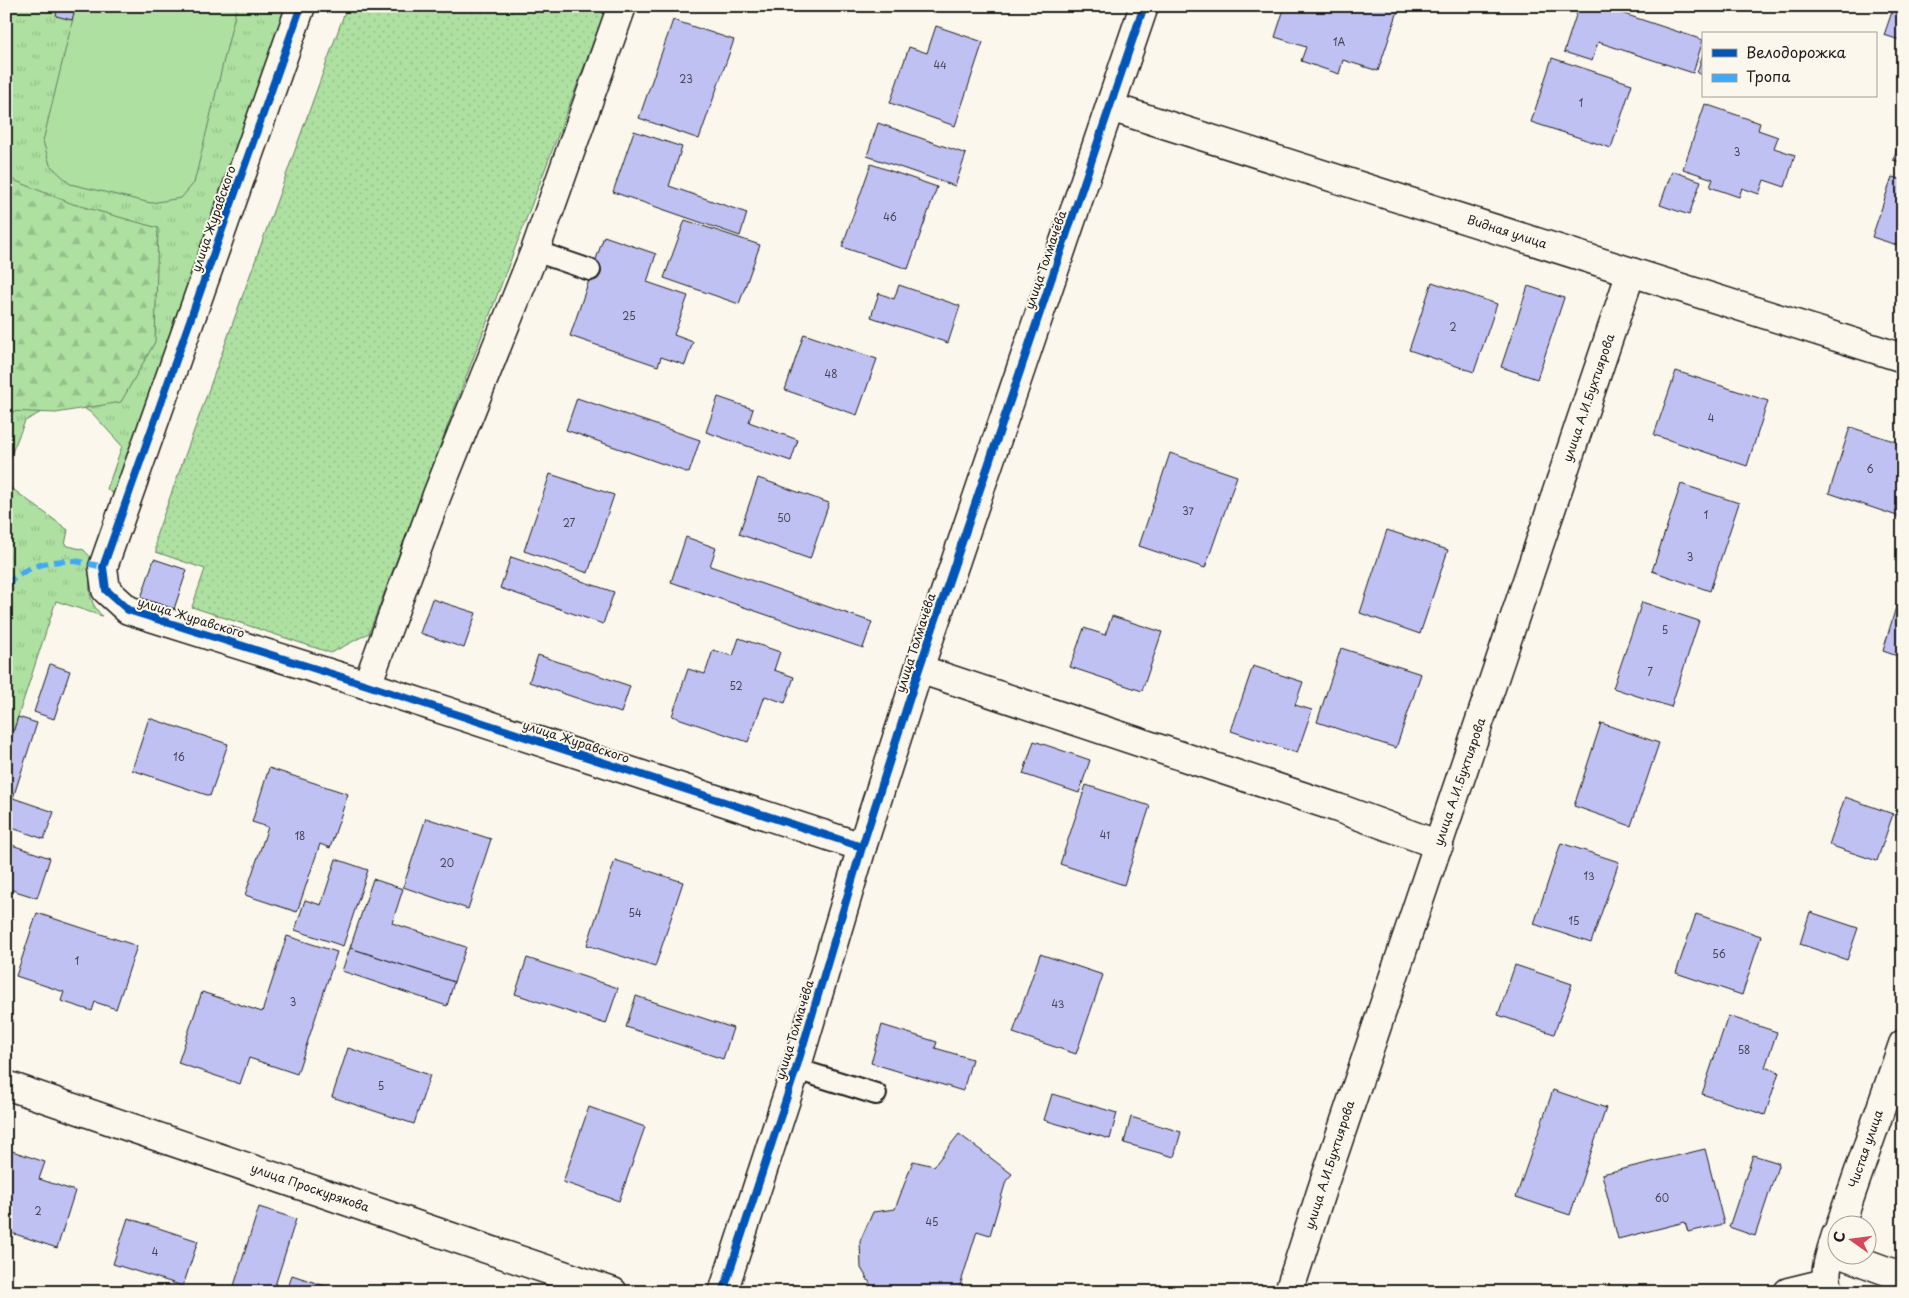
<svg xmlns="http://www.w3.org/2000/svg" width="1909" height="1298" font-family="'Playpen Sans',sans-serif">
<defs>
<pattern id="grass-tufts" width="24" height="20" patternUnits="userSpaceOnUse" patternTransform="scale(1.25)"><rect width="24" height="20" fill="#ade0a1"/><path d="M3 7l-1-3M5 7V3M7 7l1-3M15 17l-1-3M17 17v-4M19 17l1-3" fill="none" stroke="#94c08a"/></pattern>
<pattern id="forest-firs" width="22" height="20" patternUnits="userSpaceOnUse" patternTransform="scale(1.25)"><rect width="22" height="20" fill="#ade0a1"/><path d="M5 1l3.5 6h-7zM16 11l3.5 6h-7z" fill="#94c08a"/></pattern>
<pattern id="park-dots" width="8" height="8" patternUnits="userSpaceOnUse" patternTransform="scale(1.25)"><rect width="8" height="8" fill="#ade0a1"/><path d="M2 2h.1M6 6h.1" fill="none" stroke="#94c08a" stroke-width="1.8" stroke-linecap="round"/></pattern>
</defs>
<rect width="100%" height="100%" fill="#fbf7ec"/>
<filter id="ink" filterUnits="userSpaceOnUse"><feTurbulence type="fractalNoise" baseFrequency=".02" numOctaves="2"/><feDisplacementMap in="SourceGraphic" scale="10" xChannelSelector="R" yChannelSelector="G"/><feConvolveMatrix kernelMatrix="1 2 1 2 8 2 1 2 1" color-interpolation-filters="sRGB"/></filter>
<g filter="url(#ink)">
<!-- grass -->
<g fill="url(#grass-tufts)" stroke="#647e5e">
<polygon points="6,6 292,6 116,496 107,489 122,446 94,415 75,402 52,406 25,421 6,467"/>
<path d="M6,484L68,530L65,545L84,550L94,561C89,584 85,597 102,616L56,601L6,753Z"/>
</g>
<!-- forest -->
<polygon fill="url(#forest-firs)" stroke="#647e5e" points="6,177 73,204 158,228 155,342 121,402 56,413 6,411"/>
<!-- park -->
<polygon fill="url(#park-dots)" stroke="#647e5e" points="347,6 607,6 369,633 331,653 192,607 205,569 156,552 156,536"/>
<!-- garden -->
<polygon fill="#ade0a1" stroke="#647e5e" points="76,6 237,6 194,183 181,198 151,203 70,184 50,165 43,141"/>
<!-- building -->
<g fill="#bfc1f3" stroke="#1c1c1c">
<polygon points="58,6 76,6 72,20 56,16"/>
<polygon points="1285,6 1383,6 1398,11 1378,71 1343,60 1339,74 1301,61 1306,47 1275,37"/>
<polygon points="1579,6 1600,6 1703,40 1693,73 1598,42 1592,61 1564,52"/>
<polygon points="1894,6 1903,6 1903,41 1884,35"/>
<polygon points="673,20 734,40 699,139 639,118"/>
<polygon points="936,26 983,42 955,126 890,103 909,47 927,53"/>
<polygon points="1703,54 1703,75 1697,73"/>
<polygon points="1552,58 1632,84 1611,148 1531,122"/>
<polygon points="1705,104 1760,123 1758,130 1778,137 1774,148 1795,155 1785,187 1764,180 1759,194 1742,188 1739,197 1710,187 1713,179 1683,169"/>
<polygon points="878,123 966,154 955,186 867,156"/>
<polygon points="634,131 682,147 669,186 747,213 740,236 613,192"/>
<polygon points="1903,131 1903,163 1893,160"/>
<polygon points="871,164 937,187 908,269 842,247"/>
<polygon points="1672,171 1701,181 1689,215 1660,205"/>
<polygon points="1892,177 1903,180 1903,247 1872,237"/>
<polygon points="685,220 760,245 739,304 664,278"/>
<polygon points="604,236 656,254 647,282 688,296 674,335 693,342 685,365 661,357 658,366 570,336"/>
<polygon points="1432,282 1497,304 1474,372 1409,350"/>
<polygon points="899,285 960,306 948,343 871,317 879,293 894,299"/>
<polygon points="1528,286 1564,298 1537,379 1501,367"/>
<polygon points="804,334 877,359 857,415 785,390"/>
<polygon points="1676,371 1768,401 1747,466 1654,435"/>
<polygon points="718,397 753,409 749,422 798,440 791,461 706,432"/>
<polygon points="577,398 700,440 689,473 566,430"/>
<polygon points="1850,427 1903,444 1903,518 1829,493"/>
<polygon points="1170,453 1237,476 1205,568 1139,546"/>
<polygon points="550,474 614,495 588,573 524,551"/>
<polygon points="758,478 829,503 810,559 739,534"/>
<polygon points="1681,484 1739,503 1710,591 1652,571"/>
<polygon points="1387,530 1448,550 1420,634 1360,613"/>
<polygon points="686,537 716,548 710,566 872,622 863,648 671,582"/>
<polygon points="511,557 614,592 603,624 500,588"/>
<polygon points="154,559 187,570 174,609 141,598"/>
<polygon points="432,599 476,613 464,648 420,633"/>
<polygon points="1642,602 1699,621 1671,707 1613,688"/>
<polygon points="1896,607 1903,609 1903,658 1883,651"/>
<polygon points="1112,616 1162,632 1142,691 1070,667 1084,628 1105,635"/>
<polygon points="739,638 780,652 774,670 794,677 785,703 765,696 748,742 672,716 688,669 705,674 713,650 733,656"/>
<polygon points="1341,648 1421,674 1396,748 1317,722"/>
<polygon points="538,655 630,686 621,713 529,682"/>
<polygon points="50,664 70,671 54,719 34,712"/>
<polygon points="1253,666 1303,682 1295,705 1312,710 1297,753 1231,731"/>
<polygon points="18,717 37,723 13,798 54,812 44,839 6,826 6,754"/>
<polygon points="149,718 228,744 210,796 132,770"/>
<polygon points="1601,723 1659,743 1631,826 1574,806"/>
<polygon points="1034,741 1090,760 1079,793 1023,774"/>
<polygon points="269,768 348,794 330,848 320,844 297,912 245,895 268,827 252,822"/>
<polygon points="1086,785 1150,806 1124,885 1060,864"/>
<polygon points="1845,797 1893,814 1877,861 1829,845"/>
<polygon points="426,818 491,839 468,909 403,887"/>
<polygon points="6,843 50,858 37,898 6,888"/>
<polygon points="1561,843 1619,862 1591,943 1534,924"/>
<polygon points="336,859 368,870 343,946 295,930 305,900 321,905"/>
<polygon points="615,860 683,882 655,967 587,945"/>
<polygon points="373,879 403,889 392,923 466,947 454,982 350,948"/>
<polygon points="1810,912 1858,928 1847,960 1800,944"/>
<polygon points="37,913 137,946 116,1009 95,1002 92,1011 61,1001 64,992 16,976"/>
<polygon points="1696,914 1761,936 1742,995 1676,973"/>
<polygon points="287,936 337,952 297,1074 249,1058 240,1084 178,1063 202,992 262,1012"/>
<polygon points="350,948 454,982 447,1006 342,971"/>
<polygon points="1040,954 1103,975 1076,1054 1013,1033"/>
<polygon points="527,958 618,988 606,1024 515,994"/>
<polygon points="1515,965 1572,984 1554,1034 1498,1015"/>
<polygon points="636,996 733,1028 723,1059 626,1027"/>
<polygon points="1728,1016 1777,1032 1765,1067 1779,1072 1765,1115 1702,1094"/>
<polygon points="882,1025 937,1042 935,1048 972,1059 963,1091 871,1063"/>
<polygon points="348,1048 430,1075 414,1124 332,1097"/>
<polygon points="1553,1090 1606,1108 1570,1215 1516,1197"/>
<polygon points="1052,1094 1117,1113 1110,1139 1044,1120"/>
<polygon points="589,1107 645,1127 619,1201 563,1182"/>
<polygon points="1131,1117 1181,1132 1174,1157 1124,1143"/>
<polygon points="959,1134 1012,1174 1006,1181 990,1235 977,1231 958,1292 875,1292 861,1268 860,1241 873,1212 895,1209 913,1161 934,1166"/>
<polygon points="6,1149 45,1162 39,1179 75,1191 57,1248 6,1231"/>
<polygon points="1705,1149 1724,1224 1688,1232 1685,1222 1618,1239 1602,1174"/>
<polygon points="1753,1155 1779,1163 1755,1236 1729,1227"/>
<polygon points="259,1207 296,1219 273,1292 232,1292"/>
<polygon points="128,1218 198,1241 183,1286 113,1264"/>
<polygon points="292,1275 343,1292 287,1292"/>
</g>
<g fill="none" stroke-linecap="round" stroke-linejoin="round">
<!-- lane casing -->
<g stroke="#1c1c1c" stroke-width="24">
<g id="lane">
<polyline points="535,251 590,270"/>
<polyline points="796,1069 876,1094"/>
</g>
</g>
<!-- street casing -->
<g stroke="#1c1c1c" stroke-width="31">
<g id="street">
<polyline points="301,6 103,567 106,590 128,610 367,685 862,847"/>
<polyline points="1110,107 1903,358"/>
<polyline points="919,669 1338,808 1439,845"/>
<polyline points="367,685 437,495 535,251 622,6"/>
<polyline points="6,1085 613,1292"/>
<polyline points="1840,1226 1903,1044"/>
<polyline points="1846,1256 1903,1277"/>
<polyline points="723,1292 796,1069 862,847 919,669 1144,6"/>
<polyline points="1289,1292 1322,1189 1631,272"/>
<polyline points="1788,1292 1825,1283"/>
<path d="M1830,1292C1821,1276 1831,1252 1836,1235"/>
</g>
</g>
<!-- lane -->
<use href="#lane" stroke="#fbf7ec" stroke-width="20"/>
<!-- street -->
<use href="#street" stroke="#fbf7ec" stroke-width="28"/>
<!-- quiet -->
<path stroke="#3fa9f5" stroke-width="6" stroke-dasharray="12 6" stroke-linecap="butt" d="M6,586C22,567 49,560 73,561C83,562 94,565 103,567"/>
<!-- cycleway casing -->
<g stroke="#fbf7ec" stroke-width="11">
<g id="cycleway">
<polyline points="301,6 103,567 106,590 128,610 367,685 862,847"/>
<polyline points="723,1292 796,1069 862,847 919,669 1144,6"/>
</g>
</g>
<!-- cycleway -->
<use href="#cycleway" stroke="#0057b8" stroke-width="8"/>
</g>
</g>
<g text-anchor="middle" stroke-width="4" stroke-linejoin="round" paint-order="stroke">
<!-- number labels -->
<g font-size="10" fill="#454552">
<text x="1339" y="46">1А</text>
<text x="940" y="69">44</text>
<text x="686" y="83">23</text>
<text x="1581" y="107">1</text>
<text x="1737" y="156">3</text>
<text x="890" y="221">46</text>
<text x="629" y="320">25</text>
<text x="1453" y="331">2</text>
<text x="831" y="378">48</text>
<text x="1711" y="422">4</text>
<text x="1870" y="473">6</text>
<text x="1188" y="515">37</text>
<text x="1706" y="519">1</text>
<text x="784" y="522">50</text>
<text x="569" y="527">27</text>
<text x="1690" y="561">3</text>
<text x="1665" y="634">5</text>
<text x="1650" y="676">7</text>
<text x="736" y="690">52</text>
<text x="179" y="761">16</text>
<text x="1105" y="839">41</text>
<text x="300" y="840">18</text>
<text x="447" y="867">20</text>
<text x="1589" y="880">13</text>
<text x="635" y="917">54</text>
<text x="1574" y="925">15</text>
<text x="1719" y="958">56</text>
<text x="77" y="965">1</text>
<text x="293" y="1006">3</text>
<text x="1058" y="1008">43</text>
<text x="1744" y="1054">58</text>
<text x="381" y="1090">5</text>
<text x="1662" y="1202">60</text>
<text x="38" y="1215">2</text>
<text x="932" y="1226">45</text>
<text x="155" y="1256">4</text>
</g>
<!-- street labels -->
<g font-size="12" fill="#1c1c1c" stroke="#fbf7ec">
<text transform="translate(214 219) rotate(-71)" y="4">улица Журавского</text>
<text transform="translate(1507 232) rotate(18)" y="4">Видная улица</text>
<text transform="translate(1046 260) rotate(-71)" y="4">улица Толмачёва</text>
<text transform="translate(1589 398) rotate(-71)" y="4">улица А.И.Бухтиярова</text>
<text transform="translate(191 618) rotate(17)" y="4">улица Журавского</text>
<text transform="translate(916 643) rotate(-72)" y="4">улица Толмачёва</text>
<text transform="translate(576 742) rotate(18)" y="4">улица Журавского</text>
<text transform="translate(1460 782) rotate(-71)" y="4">улица А.И.Бухтиярова</text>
<text transform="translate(795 1030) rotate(-73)" y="4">улица Толмачёва</text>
<text transform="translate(1866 1149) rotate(-71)" y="4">Чистая улица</text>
<text transform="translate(1330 1165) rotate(-72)" y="4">улица А.И.Бухтиярова</text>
<text transform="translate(310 1188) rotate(19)" y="4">улица Проскурякова</text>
</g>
</g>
<!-- margin -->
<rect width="1909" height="1298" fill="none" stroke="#fbf7ec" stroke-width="25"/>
<rect x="12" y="12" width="1884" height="1273" fill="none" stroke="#1c1c1c" stroke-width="2" filter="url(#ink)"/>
<!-- legend -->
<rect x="1702" y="32" width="175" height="65" fill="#fbf7ec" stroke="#a29f99"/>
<rect x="1712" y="49" width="25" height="8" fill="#0057b8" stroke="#a29f99"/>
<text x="1746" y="58" font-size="15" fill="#1c1c1c">Велодорожка</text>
<rect x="1712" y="74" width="25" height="8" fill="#3fa9f5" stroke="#a29f99"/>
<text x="1746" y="82" font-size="15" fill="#1c1c1c">Тропа</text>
<!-- north arrow -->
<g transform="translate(1852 1240) rotate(284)"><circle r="24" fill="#fbf7ec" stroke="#a29f99"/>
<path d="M0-4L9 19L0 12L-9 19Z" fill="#d1495b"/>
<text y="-8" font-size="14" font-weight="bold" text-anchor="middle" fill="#1c1c1c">С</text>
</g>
</svg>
